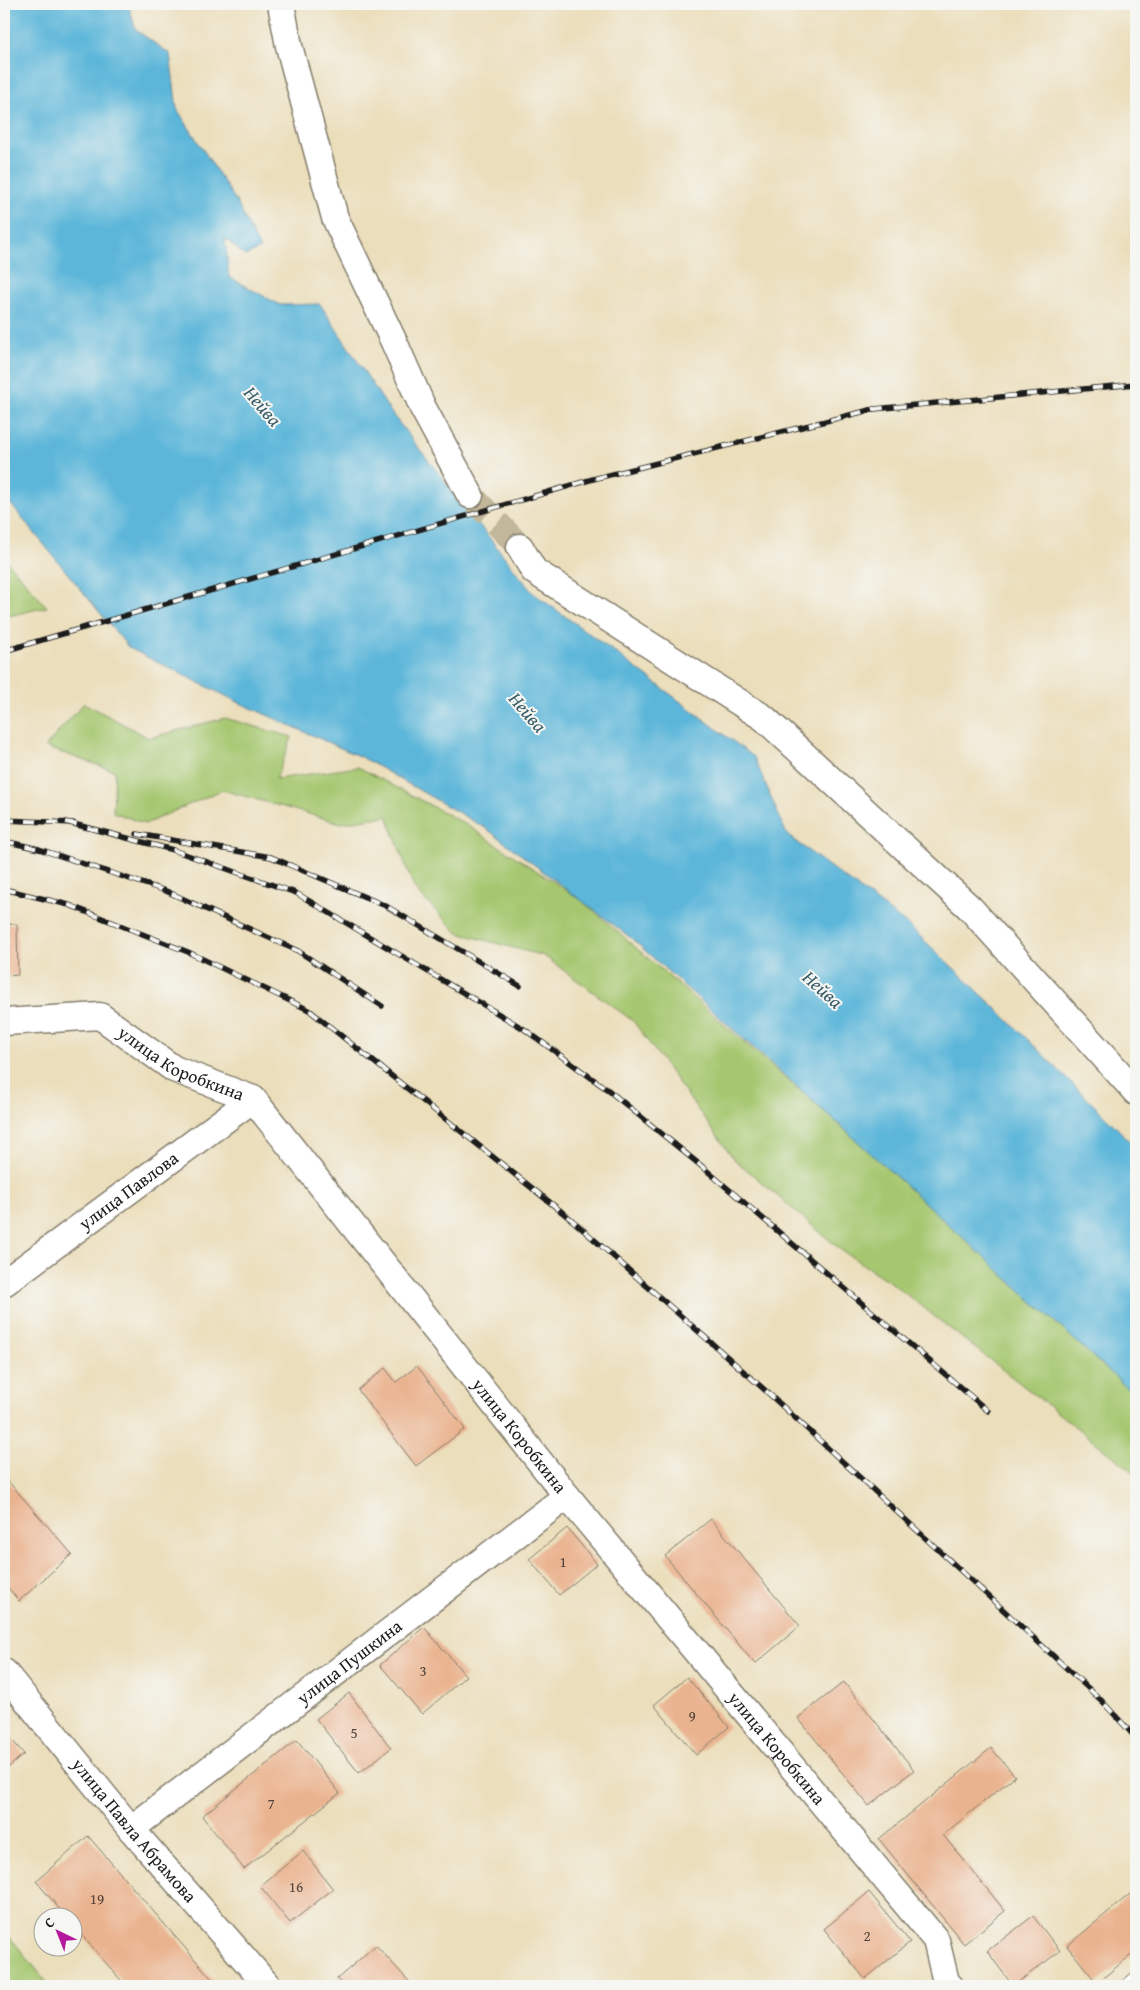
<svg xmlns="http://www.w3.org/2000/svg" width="1140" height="1990" font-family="'Gentium Book Plus',serif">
<rect width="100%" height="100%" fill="#f6f6f2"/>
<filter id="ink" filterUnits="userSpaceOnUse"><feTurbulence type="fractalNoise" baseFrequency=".02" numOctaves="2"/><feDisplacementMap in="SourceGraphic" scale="10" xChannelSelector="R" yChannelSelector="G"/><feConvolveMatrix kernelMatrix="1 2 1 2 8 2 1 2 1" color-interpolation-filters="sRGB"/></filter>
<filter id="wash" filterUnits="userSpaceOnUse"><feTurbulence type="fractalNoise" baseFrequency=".0096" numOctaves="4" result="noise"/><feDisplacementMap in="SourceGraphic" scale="20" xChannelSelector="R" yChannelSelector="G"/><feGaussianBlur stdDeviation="1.12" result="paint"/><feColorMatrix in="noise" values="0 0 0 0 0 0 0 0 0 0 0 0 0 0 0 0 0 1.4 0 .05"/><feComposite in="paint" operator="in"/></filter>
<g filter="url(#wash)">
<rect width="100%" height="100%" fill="#ebdebb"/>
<!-- green -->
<g fill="#a6c770" stroke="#617246">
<polygon points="4,558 47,607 4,617"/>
<polygon points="84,703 149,738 225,718 292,737 276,779 358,767 462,822 580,899 843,1128 1136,1396 1136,1474 893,1284 841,1250 734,1159 633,1021 544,956 458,933 415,890 387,816 341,823 222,790 145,824 113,812 115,771 45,747"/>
<polygon points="9,1936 50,1986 4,1986 4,1941"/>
</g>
<!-- water -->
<polygon fill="#5cb6d9" stroke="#3c697a" points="4,4 128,4 136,30 170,54 177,109 236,201 260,249 245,256 225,238 229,277 280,305 320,304 392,414 533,593 609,648 754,757 787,835 908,925 999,1011 1136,1147 1136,1396 843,1128 631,938 487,829 363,758 240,703 129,648 4,496"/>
<g id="blocks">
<!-- building -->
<g fill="#eab38f">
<polygon points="4,924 17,924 18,975 4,976"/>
<polygon points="417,1366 465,1429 416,1466 358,1390 385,1368 396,1382"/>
<polygon points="7,1480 72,1554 19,1601 4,1583 4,1483"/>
<polygon points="711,1519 800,1626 755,1664 665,1556"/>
<polygon points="567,1528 597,1564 559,1595 529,1559"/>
<polygon points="424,1627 466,1676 422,1714 380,1665"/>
<polygon points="687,1677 729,1727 696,1755 654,1705"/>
<polygon points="844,1682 914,1770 869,1806 798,1718"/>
<polygon points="349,1693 391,1748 359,1773 316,1719"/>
<polygon points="4,1731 24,1754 4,1771"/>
<polygon points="297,1740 340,1793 244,1869 202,1816"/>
<polygon points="991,1748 1015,1776 943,1835 1005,1911 964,1944 879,1839"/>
<polygon points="88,1836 218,1986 126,1986 72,1924 72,1918 67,1918 36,1881"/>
<polygon points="303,1851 333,1889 290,1923 260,1886"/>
<polygon points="1136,1889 1136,1951 1097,1983 1067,1946"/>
<polygon points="869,1892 910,1942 865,1979 824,1929"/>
<polygon points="1033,1916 1060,1951 1013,1986 987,1951"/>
<polygon points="376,1945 413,1986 343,1986 337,1979"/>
</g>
</g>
</g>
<g filter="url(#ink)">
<use href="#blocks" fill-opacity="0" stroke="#847d6c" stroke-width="1"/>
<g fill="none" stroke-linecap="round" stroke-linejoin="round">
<!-- street-tunnel -->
<polyline stroke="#c2b79b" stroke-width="26" stroke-dasharray="26 13" stroke-linecap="butt" points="470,495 520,547"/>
<!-- lane casing -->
<g stroke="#847d6c" stroke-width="16">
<polyline id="lane" points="1128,1986 1136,1979"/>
</g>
<!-- street casing -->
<g stroke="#847d6c" stroke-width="29">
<g id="street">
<polyline points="281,4 289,46 335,218 394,342 423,408 470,495"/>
<polyline points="520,547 534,571 764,718 970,908 1136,1092"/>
<path id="s1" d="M4,1022L100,1016L174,1069L253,1099L567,1496L936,1940L946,1982L950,1986"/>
<path id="s2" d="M4,1283L253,1099"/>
<path id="s3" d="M4,1672L131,1829L268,1986"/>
<path id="s4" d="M131,1829L567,1496"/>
</g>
</g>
<!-- lane -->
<use href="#lane" stroke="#fff" stroke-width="14"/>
<!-- street -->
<use href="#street" stroke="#fff" stroke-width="26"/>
<!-- rail casing -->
<g stroke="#1c1c1c" stroke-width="5.5">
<g id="rail">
<polyline points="4,651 593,479 874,409 1136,384"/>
<polyline points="4,820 73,823"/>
<polyline points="66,822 173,850 296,893 524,1029 608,1090 705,1169 988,1411"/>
<polyline points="137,834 271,857 386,906 520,986"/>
<polyline points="4,841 39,849 166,891 298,951 382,1006"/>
<polyline points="4,889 69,905 188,952 309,1010 572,1220 766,1391 1101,1700 1136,1738"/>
</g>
</g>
<!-- rail -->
<use href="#rail" stroke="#f6f6f2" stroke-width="4" stroke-dasharray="11" stroke-linecap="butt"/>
</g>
</g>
<g text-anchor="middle" stroke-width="4" stroke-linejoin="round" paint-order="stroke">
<!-- number labels -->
<g font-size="15" fill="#504239">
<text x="563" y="1567">1</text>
<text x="423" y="1676">3</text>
<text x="692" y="1721">9</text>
<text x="354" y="1738">5</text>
<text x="271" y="1809">7</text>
<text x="296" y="1892">16</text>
<text x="97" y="1904">19</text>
<text x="867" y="1941">2</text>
</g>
<!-- street labels -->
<g font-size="18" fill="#1c1c1c" stroke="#f6f6f2">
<text dy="6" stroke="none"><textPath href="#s1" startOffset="191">улица Коробкина</textPath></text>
<text dy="6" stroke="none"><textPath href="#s2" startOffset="155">улица Павлова</textPath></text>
<text dy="6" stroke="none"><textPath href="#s1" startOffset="701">улица Коробкина</textPath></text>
<text dy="6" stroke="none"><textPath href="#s4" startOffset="275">улица Пушкина</textPath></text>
<text dy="6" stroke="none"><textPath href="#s1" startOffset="1106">улица Коробкина</textPath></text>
<text dy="6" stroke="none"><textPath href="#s3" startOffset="205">улица Павла Абрамова</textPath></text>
</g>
<!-- water labels -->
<g font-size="19" font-style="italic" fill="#365a68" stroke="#f6f6f2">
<text transform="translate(263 406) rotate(49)" y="7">Нейва</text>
<text transform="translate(528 712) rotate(49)" y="7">Нейва</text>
<text transform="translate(823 989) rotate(42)" y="7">Нейва</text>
</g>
</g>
<!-- margin -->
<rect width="1140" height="1990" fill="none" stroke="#f6f6f2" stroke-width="20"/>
<!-- north arrow -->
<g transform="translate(58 1932) rotate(317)"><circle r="24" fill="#f6f6f2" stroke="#9f9f9c"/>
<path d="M0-4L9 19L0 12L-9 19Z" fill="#b5179e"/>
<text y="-8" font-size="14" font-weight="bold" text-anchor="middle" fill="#1c1c1c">С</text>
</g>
</svg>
